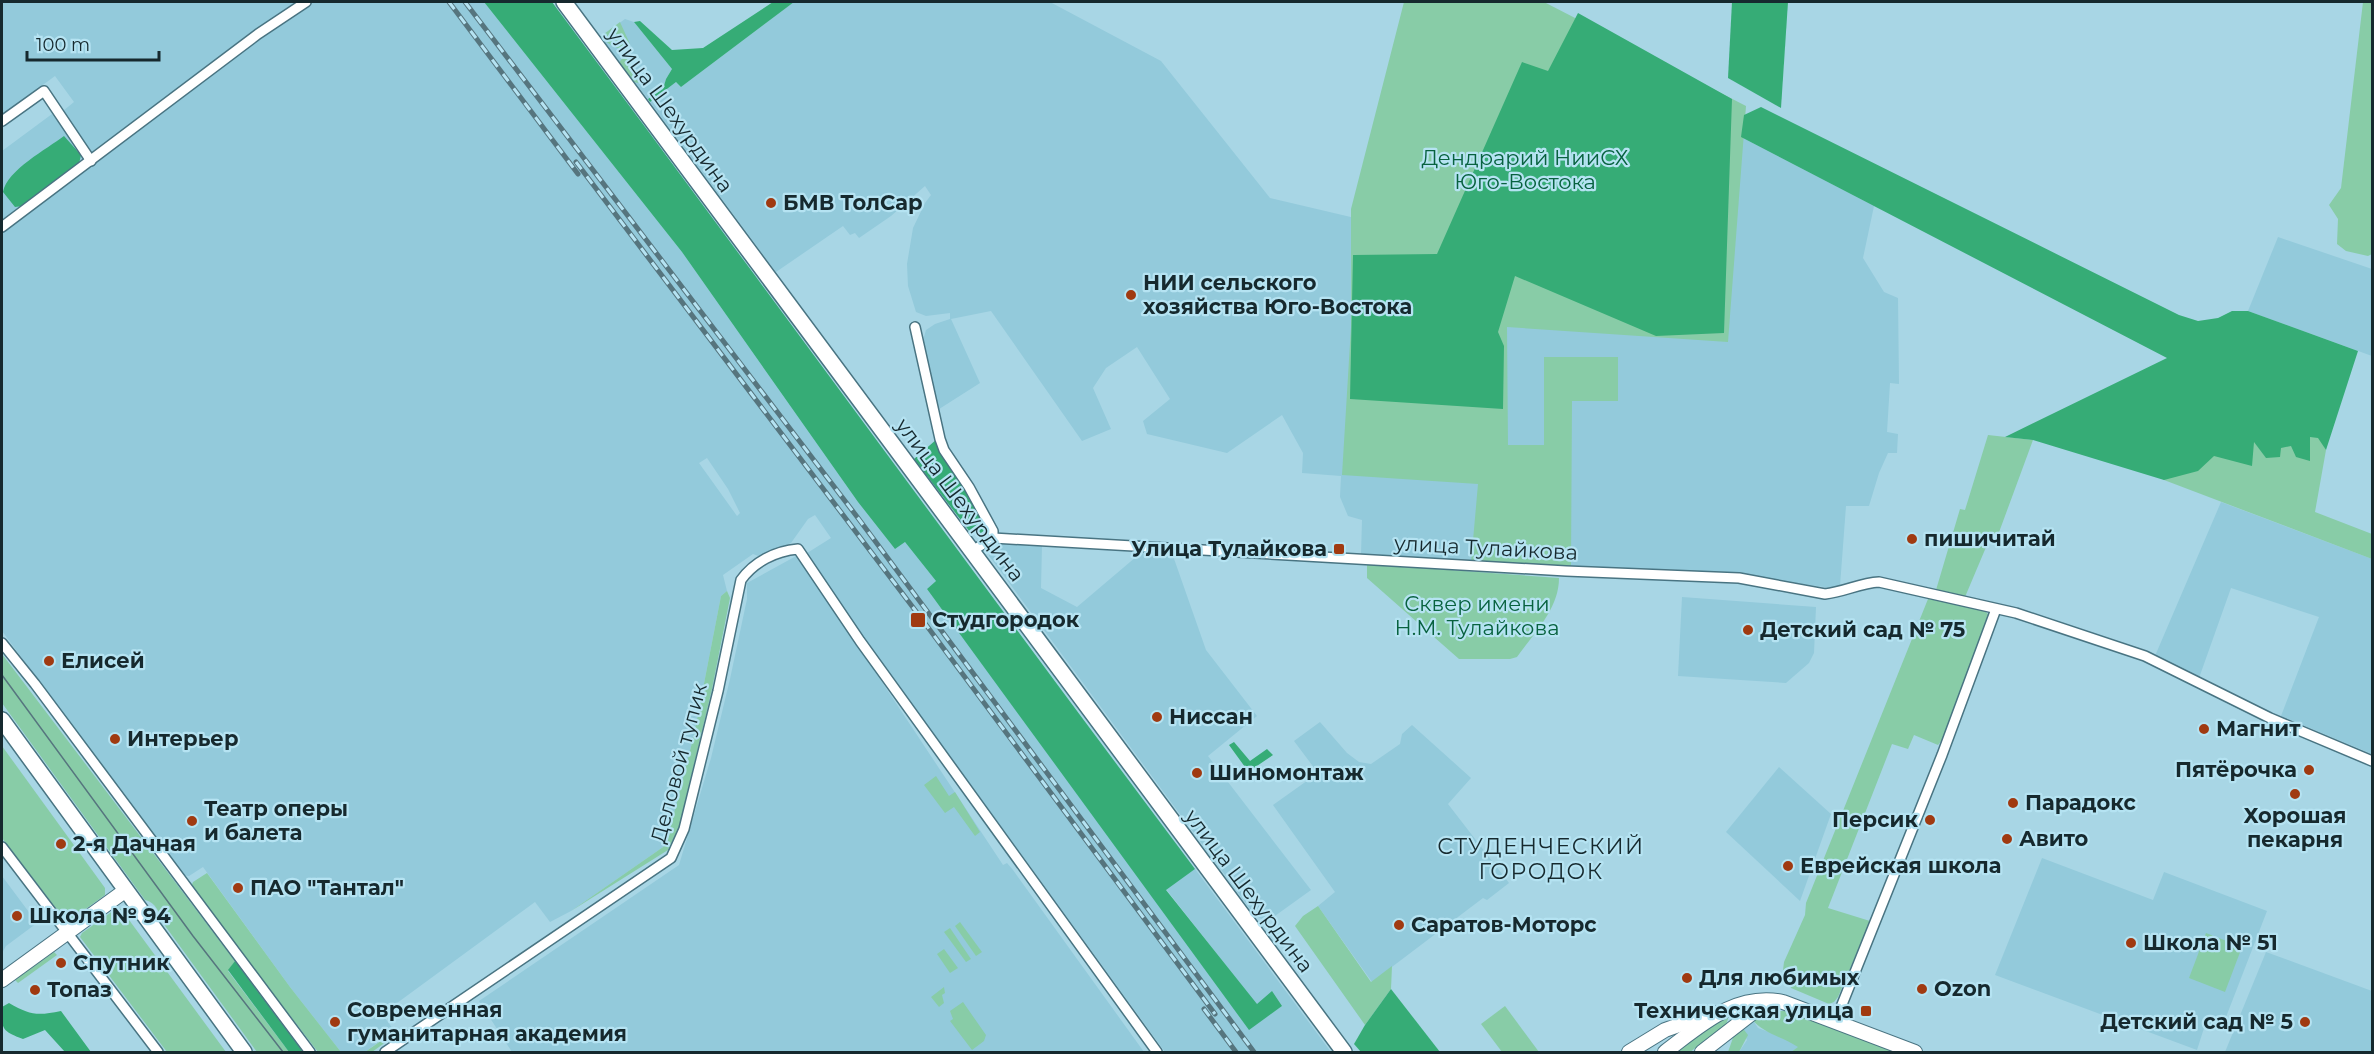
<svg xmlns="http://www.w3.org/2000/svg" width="2374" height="1054" font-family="Montserrat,sans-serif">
<rect width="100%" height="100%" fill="#a8d6e5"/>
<!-- built -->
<g fill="#93cadb" fill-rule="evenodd">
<path d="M2,2H484L682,252L858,502L895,549L905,542L936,581L927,589L1249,1029L1282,1006L1257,1005L1166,889L1195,869L1331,1052H1165L804,555L831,538L815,515L808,519L791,543L761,557L753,554L723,575L727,591L721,596L694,735L666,845L571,911L550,922L535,902L382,1014L393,1029L387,1033L388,1035L365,1052H341L290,987L203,867L189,876L182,875L2,631V151L52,114L63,129L70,124L63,111L74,102L55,76L2,115ZM707,458L728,489L740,513L737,516L699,463Z"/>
<polygon points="794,2 1050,2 1161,61 1270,198 1355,218 1498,332 1741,137 1874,206 1863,258 1884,292 1898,298 1899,384 1890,383 1887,432 1898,434 1897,453 1888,453 1879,473 1869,506 1846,506 1840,586 1832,588 1727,574 1562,567 1361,555 1362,520 1348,516 1340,497 1341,476 1302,473 1303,453 1282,415 1227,453 1147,434 1143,421 1170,399 1137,347 1106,368 1093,388 1111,429 1082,441 991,311 951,319 980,383 936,411 921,347 926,330 935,324 950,319 950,313 926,316 916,312 908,286 907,264 913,228 925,203 931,195 925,186 891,216 859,238 855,233 850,235 843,226 776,272 650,102 676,82 681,87"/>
<polygon points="625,19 634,22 672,69 666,79 663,89 648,99 600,37"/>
<polygon points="2278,237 2372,269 2372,356 2248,311"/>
<polygon points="2221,502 2372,559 2372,754 2281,716 2319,617 2231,588 2199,678 2155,656"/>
<polygon points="998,543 1042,546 1041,588 1077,607 1143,551 1172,553 1206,650 1257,716 1208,756 1311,890 1268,921 1259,918 1250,909 993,561 989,556 990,550"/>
<polygon points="798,555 1003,865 1007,863 1013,870 1144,1052 512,1052 479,1001 679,865 711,758 730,679 747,599 747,583"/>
<polygon points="1682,597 1816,607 1814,653 1809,663 1786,683 1678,676"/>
<polygon points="1320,722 1347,753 1359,762 1371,764 1400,744 1402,734 1412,725 1471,778 1448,804 1509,883 1487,900 1483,898 1372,982 1318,906 1335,892 1273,805 1318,773 1294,741"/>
<polygon points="1779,767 1831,814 1800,901 1726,832"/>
<polygon points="2042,858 2153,900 2164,872 2267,911 2221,1030 2205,1025 2197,1050 1995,975"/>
<polygon points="2,876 37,923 6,946 2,953"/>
<polygon points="2266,952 2372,991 2372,1052 2225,1052"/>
<polygon points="1752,1019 1758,1028 1783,1037 1799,1047 1791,1052 1739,1052 1747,1040 1741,1026"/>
</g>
<!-- green -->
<g fill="#88cca7">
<polygon points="1404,2 1544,2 1746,106 1728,342 1507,327 1508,445 1544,445 1544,357 1618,357 1618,401 1572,401 1571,566 1471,563 1478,484 1342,475 1351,327 1351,209"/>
<polygon points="2363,2 2372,2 2372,254 2368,256 2346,251 2337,244 2338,219 2329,205 2341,188"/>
<path d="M620,22L630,44C619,54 610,44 600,37Z"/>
<polygon points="623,57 627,58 642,78 639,83 633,82 619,63"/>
<polygon points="2306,434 2317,434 2326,450 2315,512 2372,534 2372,559 2164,480 2134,461 2212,450 2249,438 2279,445"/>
<polygon points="1988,435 2033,440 1998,535 1992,533 1965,597 1936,590 1960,509 1965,510"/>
<path d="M1367,564L1559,578C1559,609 1534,633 1517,657L1510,659H1459L1367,578Z"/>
<polygon points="727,591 730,598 712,689 679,827 668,850 571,911 666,845 694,735 721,596"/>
<polygon points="1928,599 1983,609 1988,614 1988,618 1942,740 1938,745 1914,735 1908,749 1892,744 1828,908 1870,921 1838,997 1834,1002 1829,1004 1791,988 1783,970 1784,962 1805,915 1806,903"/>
<path d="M2,654L235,961L228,971L289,1052H257L163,923C160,914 156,902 145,900L2,703Z"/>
<polygon points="2,746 105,888 105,895 69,921 65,920 2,838"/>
<polygon points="936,776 949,796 955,792 980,832 975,836 954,807 945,813 924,785"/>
<polygon points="207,873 290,987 341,1052 318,1052 191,887 193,882"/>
<polygon points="1318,906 1371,982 1392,966 1391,989 1365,1025 1295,926 1303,916"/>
<polygon points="117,908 121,909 226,1052 167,1052 80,937 82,933"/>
<polygon points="960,922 982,952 976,956 955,926"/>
<polygon points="950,928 971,959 966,962 944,932"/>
<polygon points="2206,933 2242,947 2225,992 2189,978"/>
<polygon points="944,949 958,968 950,973 937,954"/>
<polygon points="54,952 57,955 18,983 15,980"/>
<polygon points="944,987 945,993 942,995 944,1003 939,1007 931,997"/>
<polygon points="963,1002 986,1035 984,1041 972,1050 950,1021 953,1019 950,1011"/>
<polygon points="1505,1006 1539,1052 1502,1052 1481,1024"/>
<path d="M1769,1011H1785L1897,1052H1791L1798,1047C1783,1037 1762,1033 1752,1019Z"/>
<polygon points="1726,1016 1728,1019 1726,1025 1690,1052 1673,1052 1715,1020"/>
<polygon points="1741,1026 1748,1035 1739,1052 1728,1052 1735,1032"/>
<polygon points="393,1029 397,1034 372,1052 365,1052 388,1036 387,1033"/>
</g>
<!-- forest -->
<g fill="#36ac76">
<path d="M484,2H552C767,290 979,581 1195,869L1166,890L1257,1004L1272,991L1282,1006L1249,1030L927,589L936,581L905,542L895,549L858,502L682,252Z"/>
<polygon points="773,2 794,2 681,87 676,82 650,102 648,99 663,89 666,79 672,69 634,22 640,21 672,50 703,48"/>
<polygon points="1732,2 1788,2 1781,108 1728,78"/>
<polygon points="1578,13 1732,99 1724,333 1656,336 1515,276 1498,332 1504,346 1503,409 1350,399 1353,255 1437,254 1522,62 1548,71"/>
<polygon points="1761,107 2179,315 2198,321 2218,318 2232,311 2248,311 2358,351 2326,450 2318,438 2310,437 2310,461 2296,457 2291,446 2281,448 2280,457 2266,458 2254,442 2252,466 2214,456 2198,471 2164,480 2033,440 2005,437 2167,358 1741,137 1744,115"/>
<path d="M64,136L81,155L79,164L23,206L15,207L3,192C7,170 47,149 64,136Z"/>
<path d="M937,439C954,466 979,497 985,529C981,535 977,534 970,532L914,459Z"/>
<polygon points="1234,742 1250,761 1267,749 1273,755 1251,770 1245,767 1229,745"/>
<polygon points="235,961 303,1052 289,1052 228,970"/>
<polygon points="1391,989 1440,1052 1361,1052 1354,1044 1365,1025"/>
<path d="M9,1003C30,1015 37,1016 61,1011L91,1052H65L45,1030L23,1039C2,1031 1,1029 2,1007Z"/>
</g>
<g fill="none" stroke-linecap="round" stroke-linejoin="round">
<!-- street casing -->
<g stroke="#497482" stroke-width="12">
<g id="street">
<polyline points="2,121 44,91 91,161"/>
<polyline points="2,227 258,34 306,2"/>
<polyline points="915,327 940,439 944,450 969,487 993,531 993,538"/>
<path d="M972,551L993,538L1566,571L1739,578L1825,594C1844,592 1860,583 1879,582L2016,613L2145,656L2270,718L2372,761"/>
<polyline points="2,643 35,684 310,1052"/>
<polyline points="2,847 158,1052"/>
<polyline points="1835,1022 1942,755 1996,609"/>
<path d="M385,1052L671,858L684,829L718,691L741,580C754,562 775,551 798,549L860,641L1157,1052"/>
</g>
</g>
<!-- secondary casing -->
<g stroke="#497482" stroke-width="16">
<g id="secondary">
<polyline points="2,980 126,890"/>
<polyline points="1629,1052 1665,1030 1713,1013"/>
<path d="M1665,1052C1700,1026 1735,992 1783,1002L1915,1052"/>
<polyline points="1702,1052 1760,1007 1770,1003"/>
</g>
</g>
<!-- primary casing -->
<g stroke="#497482" stroke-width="18">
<g id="primary">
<polyline points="564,2 1344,1052"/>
<polyline points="2,720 244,1052"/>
</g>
</g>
<!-- street -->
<use href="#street" stroke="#fff" stroke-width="9"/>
<!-- secondary -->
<use href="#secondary" stroke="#fff" stroke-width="14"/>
<!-- primary -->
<use href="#primary" stroke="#fff" stroke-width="15"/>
<!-- tram -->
<polyline stroke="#56757e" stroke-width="1.5" points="2,675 193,936 283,1052"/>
<!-- rail casing -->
<g stroke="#56757e" stroke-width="5">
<g id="rail">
<polyline points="449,2 578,174"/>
<polyline points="465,2 858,518 1254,1052"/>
<polyline points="576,162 921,618 1215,1014"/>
<polyline points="1204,1009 1236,1052"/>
</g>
</g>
<!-- rail -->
<use href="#rail" stroke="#b5e3f2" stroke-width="3" stroke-dasharray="9" stroke-linecap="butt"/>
</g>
<!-- markers -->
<g fill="#a03a11" stroke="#b5e3f2" stroke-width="2">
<circle cx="771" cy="203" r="6"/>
<circle cx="1131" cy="295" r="6"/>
<circle cx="1912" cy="539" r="6"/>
<rect x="1333" y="543" width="12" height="12" rx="3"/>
<rect x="910" y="612" width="16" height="16" rx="3"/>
<circle cx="1748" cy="630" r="6"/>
<circle cx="49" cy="661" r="6"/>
<circle cx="1157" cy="717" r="6"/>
<circle cx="2204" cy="729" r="6"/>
<circle cx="115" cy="739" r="6"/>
<circle cx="2309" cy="770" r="6"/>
<circle cx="1197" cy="773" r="6"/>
<circle cx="2295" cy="794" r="6"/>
<circle cx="2013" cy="803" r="6"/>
<circle cx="1930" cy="820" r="6"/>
<circle cx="192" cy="821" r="6"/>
<circle cx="2007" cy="839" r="6"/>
<circle cx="61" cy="844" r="6"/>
<circle cx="1788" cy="866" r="6"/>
<circle cx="238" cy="888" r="6"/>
<circle cx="17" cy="916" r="6"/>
<circle cx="1399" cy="925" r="6"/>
<circle cx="2131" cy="943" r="6"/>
<circle cx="61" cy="963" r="6"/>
<circle cx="1687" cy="978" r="6"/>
<circle cx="1922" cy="989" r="6"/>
<circle cx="35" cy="990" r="6"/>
<rect x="1860" y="1005" width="12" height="12" rx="3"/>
<circle cx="335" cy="1022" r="6"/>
<circle cx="2305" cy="1022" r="6"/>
</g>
<g text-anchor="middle" stroke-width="4.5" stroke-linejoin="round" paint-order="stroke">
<!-- street labels -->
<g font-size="21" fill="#16292e" stroke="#b5e3f2">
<text transform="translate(670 110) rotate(54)" y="7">улица Шехурдина</text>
<text transform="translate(960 500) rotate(53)" y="7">улица Шехурдина</text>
<text transform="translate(1486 548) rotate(3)" y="7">улица Тулайкова</text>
<text transform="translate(679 763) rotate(-75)" y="7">Деловой тупик</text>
<text transform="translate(1249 891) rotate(53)" y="7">улица Шехурдина</text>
</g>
<!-- park labels -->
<g font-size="21" fill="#08623f" stroke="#b5e3f2">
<text x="1525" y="165">Дендрарий НииСХ<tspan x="1525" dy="24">Юго-Востока</tspan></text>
<text x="1477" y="611">Сквер имени<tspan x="1477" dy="24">Н.М. Тулайкова</tspan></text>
</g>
<!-- poi labels -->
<g font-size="21" font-weight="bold" fill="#16292e" stroke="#b5e3f2" text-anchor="start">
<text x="783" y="210">БМВ ТолСар</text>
<text x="1143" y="290">НИИ сельского<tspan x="1143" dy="24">хозяйства Юго-Востока</tspan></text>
<text x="1924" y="546">пишичитай</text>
<text x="1327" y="556" text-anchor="end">Улица Тулайкова</text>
<text x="932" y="627">Студгородок</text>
<text x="1760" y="637">Детский сад № 75</text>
<text x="61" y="668">Елисей</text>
<text x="1169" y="724">Ниссан</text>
<text x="2216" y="736">Магнит</text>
<text x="127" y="746">Интерьер</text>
<text x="2297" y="777" text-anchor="end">Пятёрочка</text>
<text x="1209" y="780">Шиномонтаж</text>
<text x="2025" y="810">Парадокс</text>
<text x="204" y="816">Театр оперы<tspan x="204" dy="24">и балета</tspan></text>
<text x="2295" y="823" text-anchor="middle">Хорошая<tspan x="2295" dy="24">пекарня</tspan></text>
<text x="1918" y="827" text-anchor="end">Персик</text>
<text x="2019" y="846">Авито</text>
<text x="73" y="851">2-я Дачная</text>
<text x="1800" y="873">Еврейская школа</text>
<text x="250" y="895">ПАО "Тантал"</text>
<text x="29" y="923">Школа № 94</text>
<text x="1411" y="932">Саратов-Моторс</text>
<text x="2143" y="950">Школа № 51</text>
<text x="73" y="970">Спутник</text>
<text x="1699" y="985">Для любимых</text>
<text x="1934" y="996">Ozon</text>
<text x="47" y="997">Топаз</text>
<text x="347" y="1017">Современная<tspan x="347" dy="24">гуманитарная академия</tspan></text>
<text x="1854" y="1018" text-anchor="end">Техническая улица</text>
<text x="2293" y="1029" text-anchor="end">Детский сад № 5</text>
</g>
<!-- neighbourhood labels -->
<g font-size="22" letter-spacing="1.5" fill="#16292e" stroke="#b5e3f2">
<text x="1541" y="854">СТУДЕНЧЕСКИЙ<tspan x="1541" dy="25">ГОРОДОК</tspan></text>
</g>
</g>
<!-- border -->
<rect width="2374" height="1054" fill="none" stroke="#16292e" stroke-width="6"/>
<!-- scale -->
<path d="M27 51v9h132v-9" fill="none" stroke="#16292e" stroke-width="3"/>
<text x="36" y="51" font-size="18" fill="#16292e" stroke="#b5e3f2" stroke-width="4.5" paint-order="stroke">100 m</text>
</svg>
